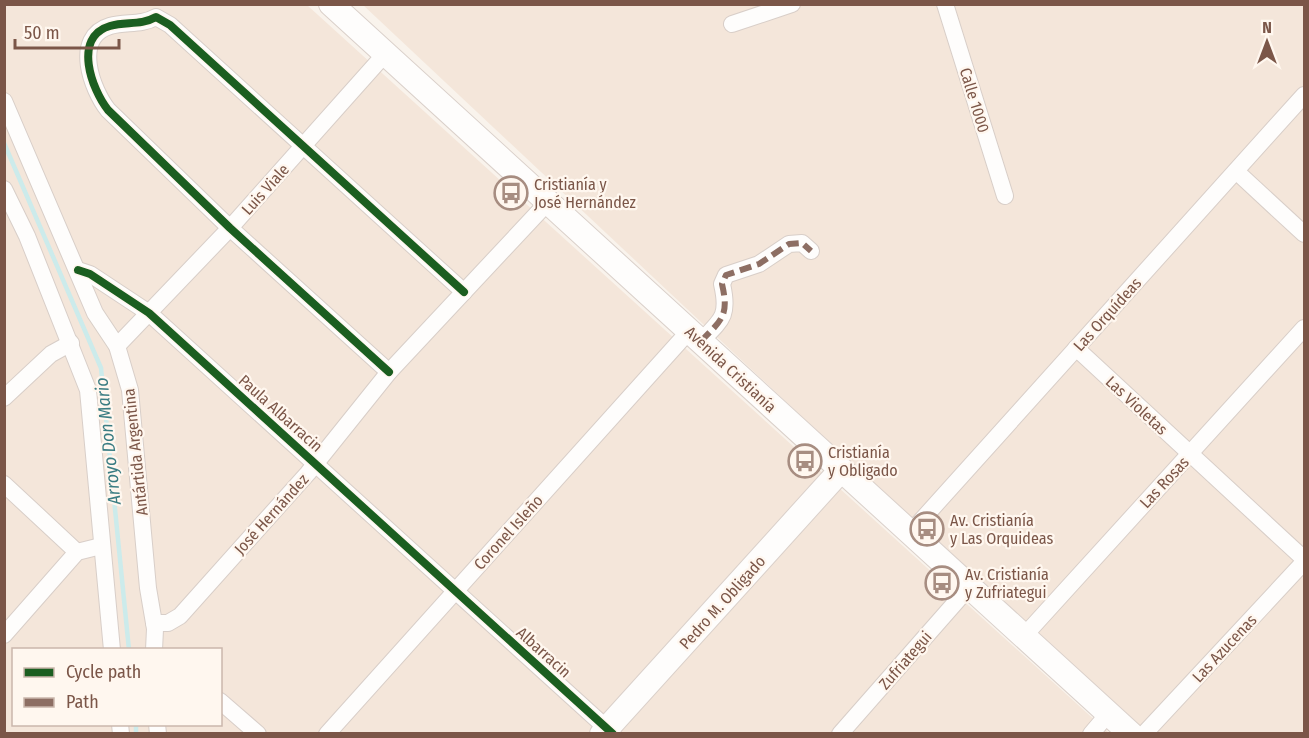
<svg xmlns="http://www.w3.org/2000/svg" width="1309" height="738" font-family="'Fira Sans Condensed',sans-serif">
<rect width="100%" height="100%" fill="#f9f3ec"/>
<!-- residential -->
<g fill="#f4e6da" fill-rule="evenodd">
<path d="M4,5H307L1109,733H5ZM14,650H220V724H14Z"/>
<polygon points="363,5 1304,5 1304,88 913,521"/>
<polygon points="1304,106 1304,733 1148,733 927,533 931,516"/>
</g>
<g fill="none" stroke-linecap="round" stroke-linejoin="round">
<!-- stream -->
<g stroke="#ccebeb" stroke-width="4.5">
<polyline points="4,143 101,368 129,650"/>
<polyline points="136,724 136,734"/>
</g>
<!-- street casing -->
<g stroke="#d8cec8" stroke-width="18">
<g id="street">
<polyline points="945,4 1005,196"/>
<polyline points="732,24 792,4"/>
<polyline points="4,101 95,313 117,346 130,390 148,588 155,629 154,650"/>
<polyline points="1237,172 1304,234"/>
<polyline points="4,189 27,236 88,390 112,650"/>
<polyline points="78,270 90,274 149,313 613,734"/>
<path d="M701,341C723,319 729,315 722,284L726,275L759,264L789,244L802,243L811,251"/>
<polyline points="117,346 230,228 385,54"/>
<polyline points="1076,348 1304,559"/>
<path d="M389,372L230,228L108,110C92,90 72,37 110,26C126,21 140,26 156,17L170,25L464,292"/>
<polyline points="4,398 51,354 71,343"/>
<polyline points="4,484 77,552"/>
<polyline points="910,533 1304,95"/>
<polyline points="154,623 168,623 180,616 308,473 389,372 548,202"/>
<polyline points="4,635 77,552 101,546"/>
<polyline points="1024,636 1304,328"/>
<polyline points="220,701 258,734"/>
<polyline points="120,724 121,734"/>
<polyline points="157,724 158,734"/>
<polyline points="327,734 690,330"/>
<polyline points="840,734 970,586"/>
<polyline points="1091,734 1108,714"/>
<polyline points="1144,734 1304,562"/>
</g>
</g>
<!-- secondary casing -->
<g stroke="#dad0ca" stroke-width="26">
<g id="secondary">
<polyline points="331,4 1131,734"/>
<polyline points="602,734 841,470"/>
</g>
</g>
<!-- street -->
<use href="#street" stroke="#fefdfc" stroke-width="16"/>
<!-- secondary -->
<use href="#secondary" stroke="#fefdfc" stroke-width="24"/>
<!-- quiet -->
<path stroke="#8d6e63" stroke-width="6" stroke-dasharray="12 6" stroke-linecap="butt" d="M701,341C723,319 729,315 722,284L726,275L759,264L789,244L802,243L811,251"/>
<!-- cycleway casing -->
<g stroke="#fff7ef" stroke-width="11">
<g id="cycleway">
<polyline points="78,270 90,274 149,313 613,734"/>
<path d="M389,372L230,228L108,110C92,90 72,37 110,26C126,21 140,26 156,17L170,25L464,292"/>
</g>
</g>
<!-- cycleway -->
<use href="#cycleway" stroke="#1b5e20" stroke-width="8"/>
</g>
<!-- icons -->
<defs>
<g id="bus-ring" transform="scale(1.725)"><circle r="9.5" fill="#fff7ef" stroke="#a78d81" stroke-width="1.5"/><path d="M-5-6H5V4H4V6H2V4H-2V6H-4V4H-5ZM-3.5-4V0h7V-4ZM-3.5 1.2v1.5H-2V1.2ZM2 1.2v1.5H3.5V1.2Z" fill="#a78d81"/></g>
</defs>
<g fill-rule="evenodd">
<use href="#bus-ring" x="511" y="193"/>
<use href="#bus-ring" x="805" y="461"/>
<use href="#bus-ring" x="927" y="529"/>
<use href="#bus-ring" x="942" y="583"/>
</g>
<g text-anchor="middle" stroke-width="4.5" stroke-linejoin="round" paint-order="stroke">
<!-- street labels -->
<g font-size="16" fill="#7b5648" stroke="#fff7ef">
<text transform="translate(975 100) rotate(73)" y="6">Calle 1000</text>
<text transform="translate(265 189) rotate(-48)" y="6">Luis Viale</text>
<text transform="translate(1107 314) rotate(-48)" y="6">Las Orquídeas</text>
<text transform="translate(731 369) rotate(43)" y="6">Avenida Cristianía</text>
<text transform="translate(1137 405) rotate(43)" y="6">Las Violetas</text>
<text transform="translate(281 413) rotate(42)" y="6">Paula Albarracin</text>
<text transform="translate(135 452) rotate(-96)" y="6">Antártida Argentina</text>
<text transform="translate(1164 482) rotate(-47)" y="6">Las Rosas</text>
<text transform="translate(271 514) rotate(-48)" y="6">José Hernández</text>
<text transform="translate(508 532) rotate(-48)" y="6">Coronel Isleño</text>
<text transform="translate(722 602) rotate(-48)" y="6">Pedro M. Obligado</text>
<text transform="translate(1224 648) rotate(-47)" y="6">Las Azucenas</text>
<text transform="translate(544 652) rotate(42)" y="6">Albarracin</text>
<text transform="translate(905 660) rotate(-49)" y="6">Zufriategui</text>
</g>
<!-- poi labels -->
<g font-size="16" fill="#7b5648" stroke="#fff7ef" text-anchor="start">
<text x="534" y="190">Cristianía y<tspan x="534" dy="18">José Hernández</tspan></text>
<text x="828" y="458">Cristianía<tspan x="828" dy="18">y Obligado</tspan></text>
<text x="950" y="526">Av. Cristianía<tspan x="950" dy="18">y Las Orquideas</tspan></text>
<text x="965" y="580">Av. Cristianía<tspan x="965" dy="18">y Zufriategui</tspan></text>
</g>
<!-- water labels -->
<g font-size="18" font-style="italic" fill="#3a7c82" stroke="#fff7ef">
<text transform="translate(108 441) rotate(-96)" y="6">Arroyo Don Mario</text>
</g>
</g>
<!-- border -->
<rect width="1309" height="738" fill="none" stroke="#7b5648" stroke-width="12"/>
<!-- legend -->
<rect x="12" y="648" width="210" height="78" fill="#fff7ef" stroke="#cab7ac" stroke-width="1.5"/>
<rect x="24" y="668" width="30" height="9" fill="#1b5e20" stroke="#cab7ac" stroke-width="1.5"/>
<text x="66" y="678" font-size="18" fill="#7b5648">Cycle path</text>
<rect x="24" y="698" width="30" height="9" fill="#8d6e63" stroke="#cab7ac" stroke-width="1.5"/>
<text x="66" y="708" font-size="18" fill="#7b5648">Path</text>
<!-- north arrow -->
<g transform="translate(1267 42)" stroke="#fff7ef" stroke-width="4.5" paint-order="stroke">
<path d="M0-4.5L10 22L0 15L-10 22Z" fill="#7b5648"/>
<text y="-9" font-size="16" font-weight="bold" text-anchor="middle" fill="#7b5648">N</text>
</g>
<!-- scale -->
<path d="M15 39v9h104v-9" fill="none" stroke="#7b5648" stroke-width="3"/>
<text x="24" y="39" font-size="18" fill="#7b5648" stroke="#fff7ef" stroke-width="4.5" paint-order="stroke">50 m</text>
</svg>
